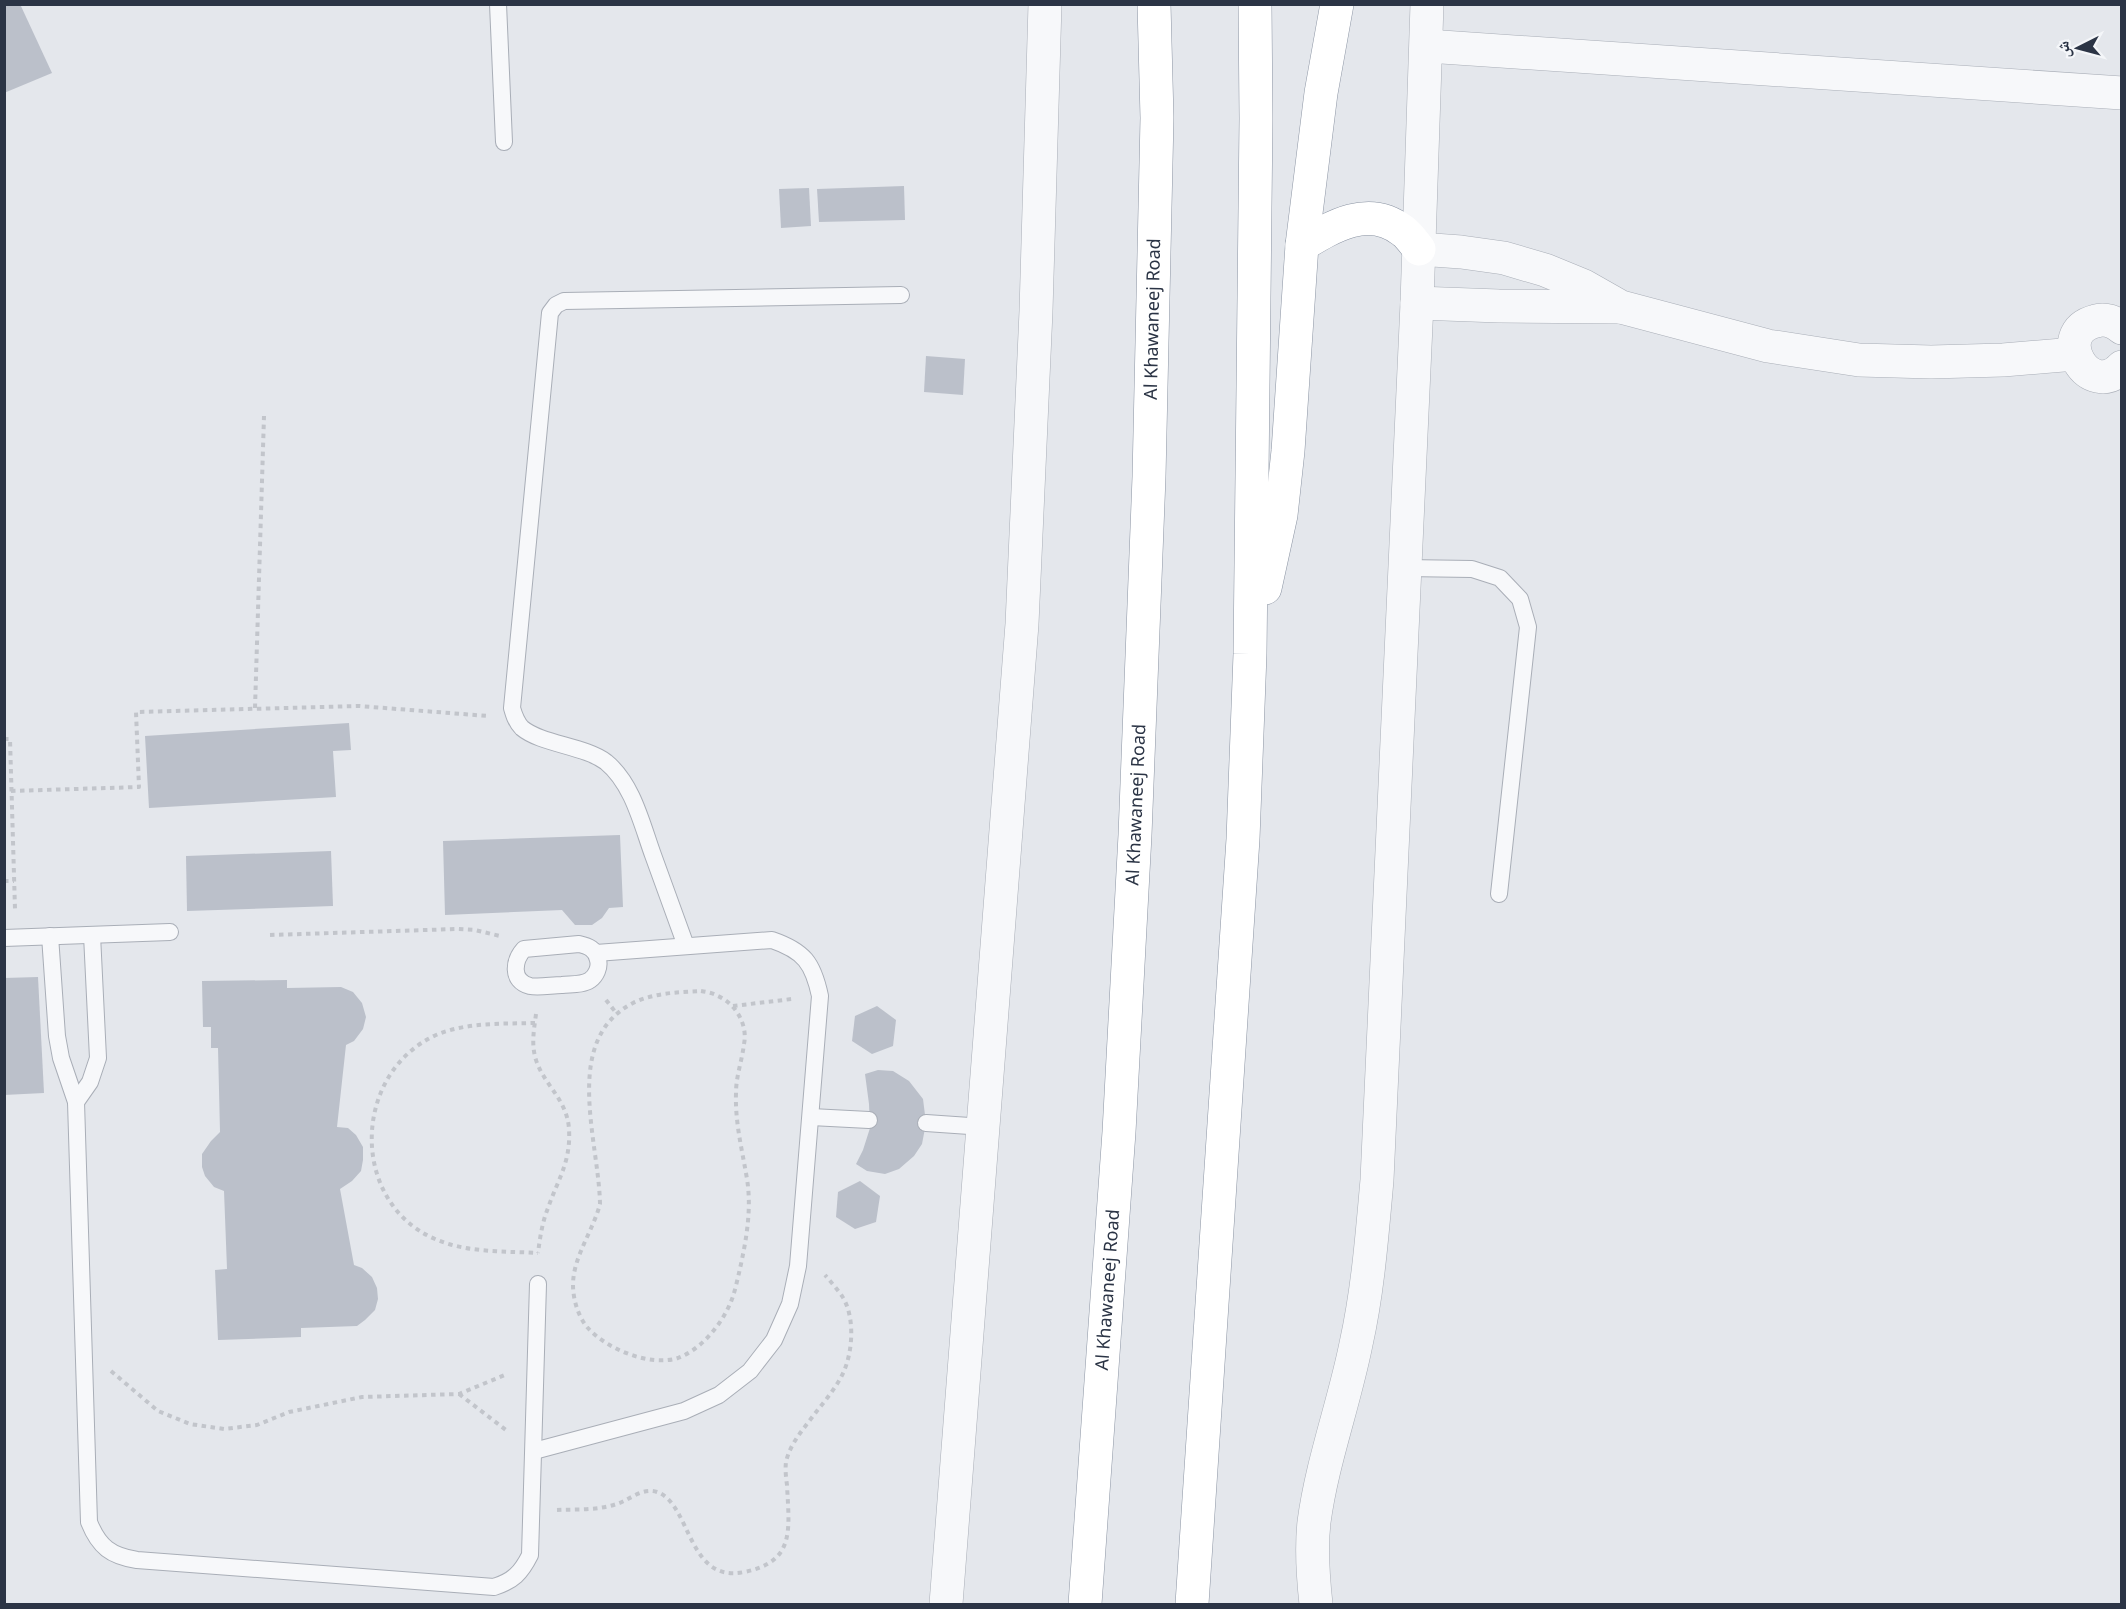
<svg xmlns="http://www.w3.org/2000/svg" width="2126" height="1609" font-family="'Noto Sans','Noto Naskh Arabic',sans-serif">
<rect width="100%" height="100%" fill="#e4e7ec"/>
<!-- building -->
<g fill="#bbc0ca">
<polygon points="4,4 20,4 52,73 4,93"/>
<polygon points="904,186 905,220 819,222 817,189"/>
<polygon points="809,188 811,226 781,228 779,189"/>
<polygon points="926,356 965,359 963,395 924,392"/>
<polygon points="349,723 351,750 333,751 336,797 149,808 145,736"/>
<polygon points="620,835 623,907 609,908 602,918 592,925 575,925 562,910 445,915 443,841"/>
<polygon points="331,851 333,906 187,911 186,856"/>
<polygon points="38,977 44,1093 4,1095 4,978"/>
<polygon points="287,980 287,988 341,987 353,992 362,1003 366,1017 363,1029 354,1041 346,1045 337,1127 348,1128 356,1135 363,1147 363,1160 361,1171 352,1181 340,1189 354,1265 362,1268 372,1277 377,1288 378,1299 375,1310 365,1320 357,1326 301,1328 301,1337 218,1340 215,1270 227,1269 224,1191 214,1187 205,1176 202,1167 202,1154 211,1141 220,1132 218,1048 211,1048 211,1027 203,1027 202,981"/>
<polygon points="877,1006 896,1020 893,1046 872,1054 852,1041 855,1016"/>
<polygon points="878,1070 893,1071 909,1081 923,1099 926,1123 922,1144 914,1156 899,1169 885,1174 867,1171 856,1164 863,1150 870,1128 869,1104 865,1074"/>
<polygon points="860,1181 880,1196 876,1222 855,1229 836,1217 838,1192"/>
</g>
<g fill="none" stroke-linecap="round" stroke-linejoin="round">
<!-- service casing -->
<g stroke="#a9aeb7" stroke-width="18">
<g id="service">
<polyline points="498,4 504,142"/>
<polyline points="1405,568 1472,569 1500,578 1520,599 1528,627 1499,894"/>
<path d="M50,936L57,1036L61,1058L76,1102L89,1522C99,1547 111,1556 137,1560L494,1587C513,1581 521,1573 530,1555L538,1284"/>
<polyline points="4,938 170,932"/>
<path d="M579,944C588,946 596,949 598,960C600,967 596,976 590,980C583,985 571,984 562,985C552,985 539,988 530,986C510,981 514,960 524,949Z"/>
<path d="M686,946C675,916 664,886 653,855C642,825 633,784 606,762C585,746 541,744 522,728C516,722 514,715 512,708L550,313L556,305L564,301L901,295"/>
<polyline points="76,1102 90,1082 98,1058 92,935"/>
<polyline points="811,1117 869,1120"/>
<polyline points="926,1123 984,1127"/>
<path d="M534,1451L684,1411L719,1395L750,1371L774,1340L790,1304L798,1266L820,996C813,963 804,951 772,940L596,953"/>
</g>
</g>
<!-- minor casing -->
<g stroke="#a9aeb7" stroke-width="34">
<g id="minor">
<polyline points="1427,46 2122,93"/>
<polyline points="1419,249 1461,252 1504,258 1545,270 1584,286 1621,307 1768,346 1859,360 1931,362 2003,360 2075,354"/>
<polyline points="1417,303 1499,306 1619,307"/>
<path d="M2122,328C2115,322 2105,318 2096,321C2048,333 2090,402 2122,367"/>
<polyline points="946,1604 1022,624 1036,311 1045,4"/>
<path d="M1316,1604C1313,1577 1311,1549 1314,1522C1322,1462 1344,1404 1356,1344C1368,1290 1372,1235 1377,1180L1417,303L1427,4"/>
</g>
</g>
<!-- trunk casing -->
<g stroke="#8b94a3" stroke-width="34">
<g id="trunk">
<path d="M1302,245C1333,226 1369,204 1403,231C1409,235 1414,243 1419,249"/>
<polyline points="1265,588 1281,515 1288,451 1302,245 1321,93 1337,4"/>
<path id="s1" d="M1085,1604L1119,1132L1135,835L1149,477L1157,118L1154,4"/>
<polyline points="1192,1604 1243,839 1250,654 1256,119 1255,4"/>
</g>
</g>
<!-- path -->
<g stroke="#c2c5cb" stroke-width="4" stroke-dasharray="4.5 4.5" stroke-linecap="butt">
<polyline points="255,708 264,416"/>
<polyline points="4,739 10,739 15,909"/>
<polyline points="11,791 139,787 136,712 359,706 488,716"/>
<polyline points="4,881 14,881"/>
<polyline points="270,935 457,929 475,930 500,936"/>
<path d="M701,991C707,992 713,993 718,996C736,1004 748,1025 744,1044C742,1061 736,1076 736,1093C735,1123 742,1149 747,1179C752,1210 746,1242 739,1273C737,1281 735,1291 732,1299C723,1323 702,1349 678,1358C650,1367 606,1349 587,1327C578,1316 573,1299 573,1285C573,1257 593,1231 600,1204C599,1141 561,1040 633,1003C653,993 679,992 701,991Z"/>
<polyline points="606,1000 617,1014"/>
<polyline points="733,1006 792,999"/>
<path d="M536,1014C534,1030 531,1044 536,1060C544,1085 567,1099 569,1129C571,1162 558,1179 548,1208C542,1223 540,1238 538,1253"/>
<path d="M535,1023C502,1024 467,1022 436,1035C352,1073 349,1202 435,1239C467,1253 504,1251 538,1253"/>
<polyline points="111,1371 158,1411 190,1424 224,1429 257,1425 289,1412 362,1397 459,1394 507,1374"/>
<polyline points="459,1394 506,1430"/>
<path d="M557,1510C579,1509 603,1511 624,1501C634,1496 645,1488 657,1492C691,1503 687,1584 744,1572C796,1562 789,1529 787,1485C786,1478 785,1469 786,1462C790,1444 802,1431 813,1416C824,1402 837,1387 844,1371C853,1350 855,1316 842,1296C837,1289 831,1282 825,1275"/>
</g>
<!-- service -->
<use href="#service" stroke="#f7f8fa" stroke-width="16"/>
<!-- minor -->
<use href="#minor" stroke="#f7f8fa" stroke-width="33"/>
<!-- trunk -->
<use href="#trunk" stroke="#fff" stroke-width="33"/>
</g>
<g text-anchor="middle" stroke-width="4.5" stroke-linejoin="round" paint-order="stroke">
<!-- street labels -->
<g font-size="18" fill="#2b3445" stroke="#f4f6f9">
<text dy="6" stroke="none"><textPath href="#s1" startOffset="1287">Al Khawaneej Road</textPath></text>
<text dy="6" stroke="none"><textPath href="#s1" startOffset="801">Al Khawaneej Road</textPath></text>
<text dy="6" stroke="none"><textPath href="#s1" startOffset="315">Al Khawaneej Road</textPath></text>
</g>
</g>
<!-- border -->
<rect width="2126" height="1609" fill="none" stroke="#2b3445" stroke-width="12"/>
<!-- north arrow -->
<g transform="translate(2078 48) rotate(264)" stroke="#f4f6f9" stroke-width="4.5" paint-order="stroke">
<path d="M0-4.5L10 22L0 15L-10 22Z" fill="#2b3445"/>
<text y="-9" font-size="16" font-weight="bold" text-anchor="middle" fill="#2b3445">ش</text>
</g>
</svg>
